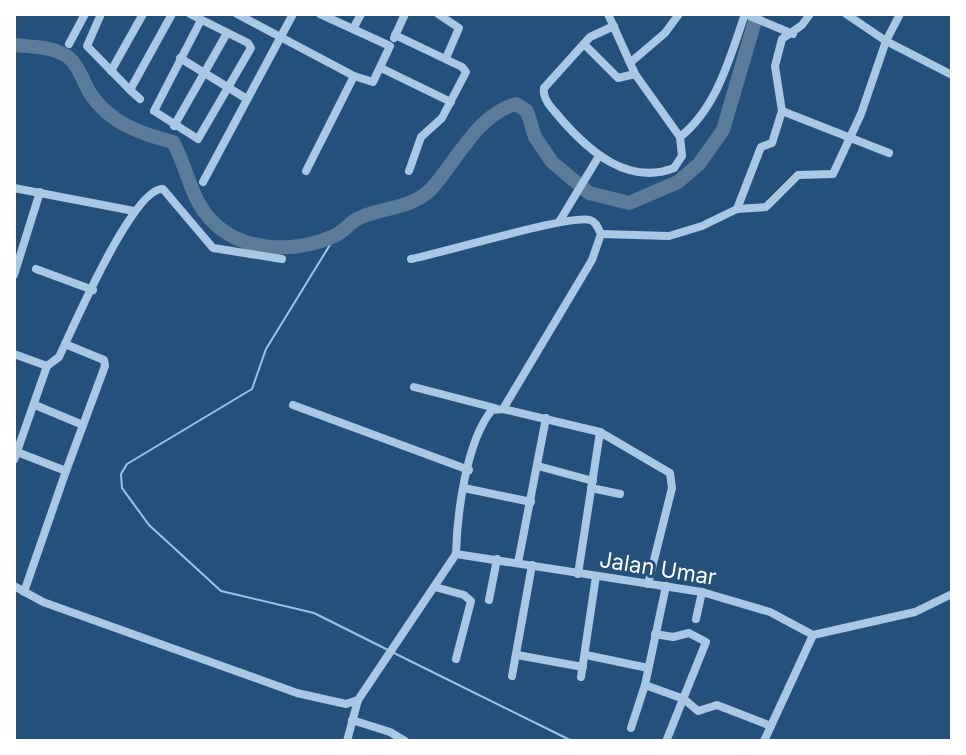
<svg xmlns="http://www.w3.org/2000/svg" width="966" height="755" font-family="Inter,sans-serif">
<rect width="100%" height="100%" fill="#24517b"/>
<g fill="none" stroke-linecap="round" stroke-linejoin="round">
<!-- stream -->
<g stroke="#9cc4e5" stroke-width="2">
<polyline points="336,235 266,349 252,389 127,464 121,474 122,488 149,525 221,591 314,613 388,650"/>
<polyline points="394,653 572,741"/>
</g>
<!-- river -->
<path stroke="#5b7c99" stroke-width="14" d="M14,45C30,47 48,46 63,54C78,61 82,80 90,93C109,123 142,134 173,142C186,165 190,194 206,214C236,253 293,254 334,236C344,232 350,222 359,218C382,207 413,209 432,188C457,160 478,114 516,104L527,111L535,137L552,162L589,193L629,203L678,182L699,164L723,130L757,14"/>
<!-- minor -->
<g stroke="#a8c8e4" stroke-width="8">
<polyline points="101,14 87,46 130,90 172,14"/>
<polyline points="190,14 248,43 251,48 198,139 154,111 201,20"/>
<polyline points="237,14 354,76 373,82 390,46 320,14"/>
<polyline points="438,14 459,28 446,58"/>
<path d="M608,14L635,74L680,137C717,108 730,57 745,14"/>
<polyline points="745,14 793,34"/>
<polyline points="900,14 886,41 952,75"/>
<path d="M614,26L590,37L544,88C542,100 554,110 561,119C589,151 628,186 674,168L682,156L680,137"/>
<polyline points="353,29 361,14"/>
<polyline points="395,35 462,67 466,72 442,118 421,137 409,171"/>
<polyline points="394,38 405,14"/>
<polyline points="69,44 85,14"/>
<polyline points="584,44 618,78 635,74"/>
<polyline points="180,58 247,99"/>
<polyline points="631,62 665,33 679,14"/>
<polyline points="381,68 451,102"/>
<polyline points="111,71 143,14"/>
<polyline points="130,90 140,99"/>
<polyline points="782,111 889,153"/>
<polyline points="174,126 227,33"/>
<polyline points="306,171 354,76"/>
<polyline points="203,182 293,14"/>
<polyline points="14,188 134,211"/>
<polyline points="737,209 761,147 772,143 782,111 775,66 782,39 802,25 810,14"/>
<polyline points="559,222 599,156"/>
<polyline points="601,234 669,236 702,226 737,209 766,207 798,175 833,174 861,114 886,41 846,14"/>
<path d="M411,259C442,253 571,214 590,220C597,222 598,229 601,234L592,260L503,409"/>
<polyline points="36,269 93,290"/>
<polyline points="14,275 40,192"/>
<polyline points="65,344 104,360 105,366 66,471"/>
<polyline points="14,354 47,366"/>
<polyline points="414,387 495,408"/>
<polyline points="35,405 83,425"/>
<polyline points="293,405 469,470"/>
<polyline points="17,452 66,471 24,592"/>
<path d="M14,460L47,366L59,357C73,328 133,187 163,189L213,248L282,259"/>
<polyline points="538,466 593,481"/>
<polyline points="464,488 531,502"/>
<polyline points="591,488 620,494"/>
<path d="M456,554C457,515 466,441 492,410L503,409L600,432L670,473L672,488L648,584"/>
<polyline points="518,563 546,418"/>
<polyline points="578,574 600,432"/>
<polyline points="14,586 43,602 297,693 346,704 358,700"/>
<polyline points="435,587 464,595 471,601 456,659"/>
<polyline points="489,600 497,559"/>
<polyline points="696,619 702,592"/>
<polyline points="655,634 673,637 689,633 706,642 667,739"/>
<polyline points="517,655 583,667"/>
<polyline points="586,655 648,668"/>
<polyline points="512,676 532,565"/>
<polyline points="581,677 596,576"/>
<polyline points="645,685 684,699 698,711 717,705 771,726"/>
<polyline points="352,720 390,732 405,741"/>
<polyline points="631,728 645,685 666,586"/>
<polyline points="347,741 358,700 456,554 702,592 770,612 813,635 915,612 952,594"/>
<polyline points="764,741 813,635"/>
</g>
</g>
<g text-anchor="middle" stroke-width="6" stroke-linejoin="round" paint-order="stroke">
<!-- street labels -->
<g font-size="22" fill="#fff" stroke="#24517b">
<text transform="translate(658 568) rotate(9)" y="8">Jalan Umar</text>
</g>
</g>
<!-- border -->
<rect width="966" height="755" fill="none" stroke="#ffffff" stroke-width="32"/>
</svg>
